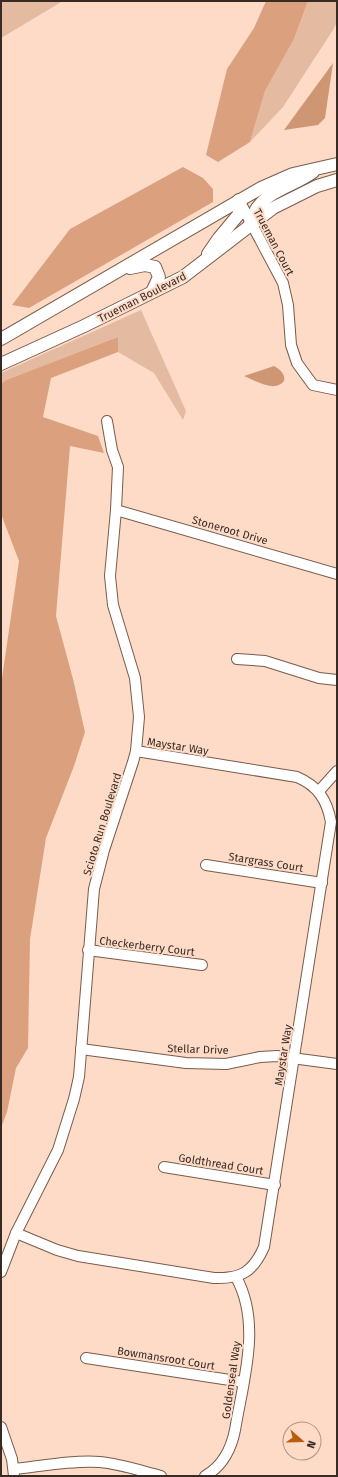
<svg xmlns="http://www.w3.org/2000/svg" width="338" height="1477" font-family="'Fira Sans',sans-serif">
<rect width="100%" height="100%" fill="#fddbc7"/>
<!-- green -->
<g fill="#e4baa1">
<polygon points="5,1 63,1 1,38 1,3"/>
<polygon points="308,1 337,1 337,22 333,30 283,107 250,142 265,91 294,39"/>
<polygon points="141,310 186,411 183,420 154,373 118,352 118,337 6,380 1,384 1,373"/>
</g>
<!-- forest -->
<g fill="#dba17f">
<polygon points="266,1 308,1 294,39 265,91 250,142 218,162 206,155 227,69 254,28"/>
<polygon points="183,167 203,178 213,189 213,202 29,308 12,305 70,229"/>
<polygon points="118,337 118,352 51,378 43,417 98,436 104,453 70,446 56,616 73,679 85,732 74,766 46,838 30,939 28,1048 16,1068 7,1112 1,1128 1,685 19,561 1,514 1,384 6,380"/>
</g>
<!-- water -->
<g fill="#cf9674">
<polygon points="333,63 325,118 318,125 284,130"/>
<path d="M274,366C279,369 286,374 284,381C274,393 256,381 244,376Z"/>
</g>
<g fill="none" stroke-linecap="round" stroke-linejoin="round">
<!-- minor casing -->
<g stroke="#795b4a" stroke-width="12">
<g id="minor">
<polyline points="239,200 283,283 288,305 291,345 297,363 313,385 337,390"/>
<polyline points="116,510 337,574"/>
<polyline points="237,659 265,661 319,678 337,680"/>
<polyline points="319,791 337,771"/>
<polyline points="206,865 322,883"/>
<polyline points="88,950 202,965"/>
<polyline points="81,1049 186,1063 226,1064 260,1057 277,1056 337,1064"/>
<polyline points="164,1167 275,1185"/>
<path d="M16,1233L57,1250L78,1256L214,1278C241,1279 253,1272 264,1247L331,822C327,800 318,786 297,777L136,751"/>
<polyline points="1,1272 16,1233 58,1150 74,1099 79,1077 94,889 104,850 133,762 136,751 139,717 135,678 113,605 110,576 116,510 118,467 112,450 107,421"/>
<polyline points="86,1358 243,1382"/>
<polyline points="1,1427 12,1459 14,1476"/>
<path d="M14,1469C42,1466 72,1460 100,1462C121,1464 141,1471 161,1476"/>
<path d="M205,1476C223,1466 231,1450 235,1430C243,1381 262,1324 236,1277"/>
</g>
</g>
<!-- major casing -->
<g stroke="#795b4a" stroke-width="14">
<g id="major">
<path d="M250,224C258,191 290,189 313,172"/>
<polyline points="208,254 219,238 239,214 239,200"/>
<polyline points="130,268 145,265 155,267 159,277 152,292"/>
<polyline points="1,339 261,188 293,174 337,164"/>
<polyline points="1,364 84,326 183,277 273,208 317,186 337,180"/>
</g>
</g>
<!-- minor -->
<use href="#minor" stroke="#fff" stroke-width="10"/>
<!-- major -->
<use href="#major" stroke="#fff" stroke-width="12"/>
</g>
<g text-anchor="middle" stroke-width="4" stroke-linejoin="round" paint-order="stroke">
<!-- street labels -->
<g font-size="11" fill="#382b24" stroke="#fddbc7">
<text transform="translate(274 242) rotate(62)" y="4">Trueman Court</text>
<text transform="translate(142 297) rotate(-27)" y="4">Trueman Boulevard</text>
<text transform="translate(230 530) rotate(16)" y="4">Stoneroot Drive</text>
<text transform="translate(178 746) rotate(9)" y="4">Maystar Way</text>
<text transform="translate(102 824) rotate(-73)" y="4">Scioto Run Boulevard</text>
<text transform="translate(266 862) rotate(9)" y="4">Stargrass Court</text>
<text transform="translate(147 946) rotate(7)" y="4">Checkerberry Court</text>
<text transform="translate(198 1049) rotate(2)" y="4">Stellar Drive</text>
<text transform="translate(283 1055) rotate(-81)" y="4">Maystar Way</text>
<text transform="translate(221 1164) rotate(9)" y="4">Goldthread Court</text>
<text transform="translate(166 1358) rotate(9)" y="4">Bowmansroot Court</text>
<text transform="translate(231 1380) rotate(-82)" y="4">Goldenseal Way</text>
</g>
</g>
<!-- border -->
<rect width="338" height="1477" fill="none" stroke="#382b24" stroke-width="4"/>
<!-- north arrow -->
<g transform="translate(302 1441) rotate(110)"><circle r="19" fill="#fddbc7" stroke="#ae9586"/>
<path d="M0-3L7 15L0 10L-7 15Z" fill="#ba5c10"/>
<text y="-6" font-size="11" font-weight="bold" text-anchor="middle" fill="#382b24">N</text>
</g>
</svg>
